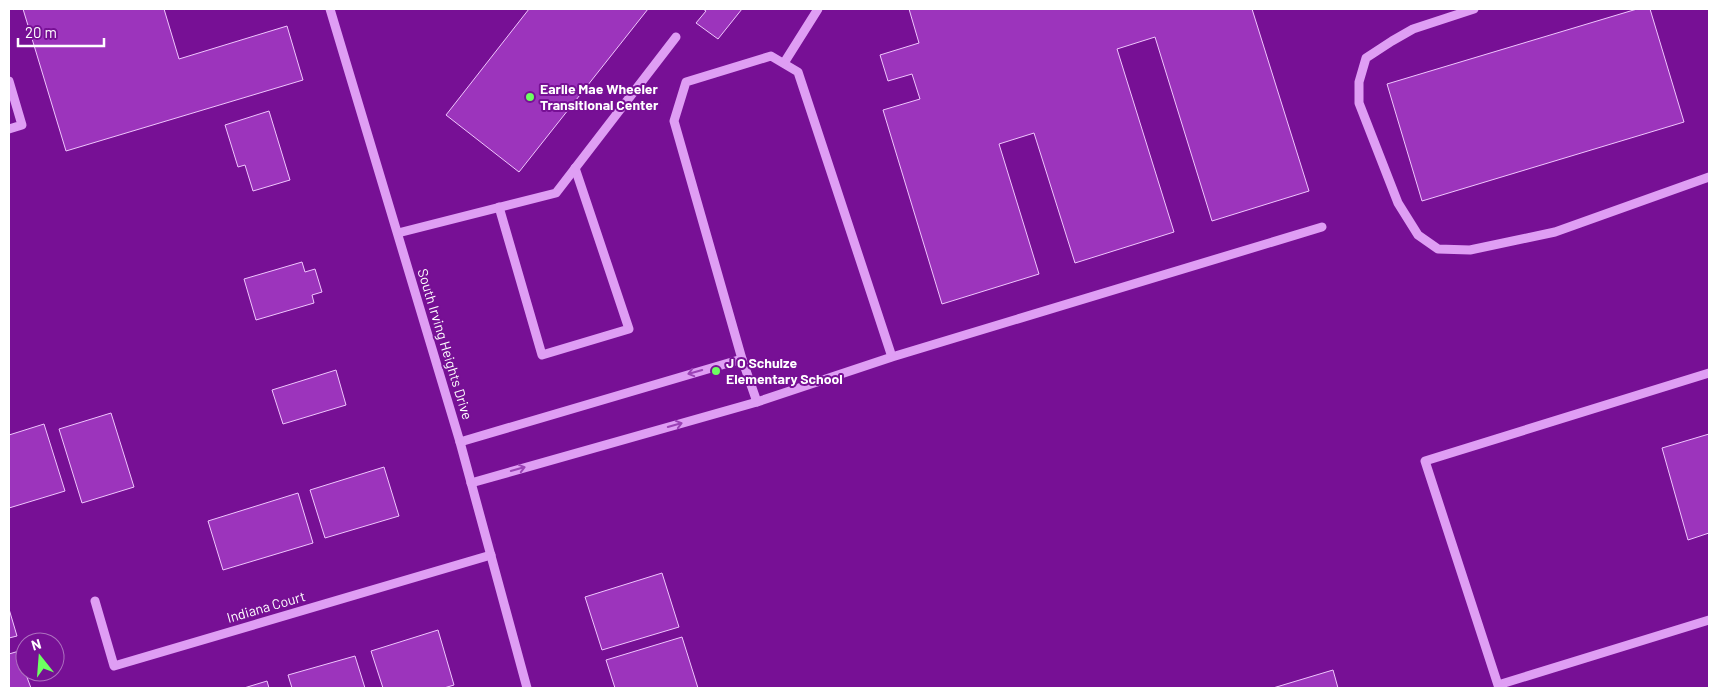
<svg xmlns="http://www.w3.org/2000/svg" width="1718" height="697" font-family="Barlow,sans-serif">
<rect width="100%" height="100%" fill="#771095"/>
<!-- building -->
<g fill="#9c34bc" stroke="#f0c6fe">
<polygon points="23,9 164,9 179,59 287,26 303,80 66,151"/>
<polygon points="529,9 648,9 519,172 446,115"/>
<polygon points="703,9 742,9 718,39 696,23 706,11"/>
<polygon points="909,9 1252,9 1309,191 1212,221 1155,37 1117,49 1174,232 1075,263 1034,133 999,144 1039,274 942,304 883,110 920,99 912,74 888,81 880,55 919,43"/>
<polygon points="1637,9 1650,9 1684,122 1422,201 1387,84"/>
<polygon points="269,111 290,180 253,191 245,165 238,167 225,125"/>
<polygon points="302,262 305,272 315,269 322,292 312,295 314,303 256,320 244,279"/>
<polygon points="336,370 346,405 283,424 272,390"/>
<polygon points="111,413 134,487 82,503 59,429"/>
<polygon points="44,424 65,491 9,508 9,435"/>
<polygon points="1709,434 1709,533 1688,540 1662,448"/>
<polygon points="384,467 399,516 325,538 310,490"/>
<polygon points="298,493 313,543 223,570 208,521"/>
<polygon points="662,573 679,627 602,650 585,597"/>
<polygon points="9,609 17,636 9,638"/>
<polygon points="438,630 454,685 444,688 383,688 371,651"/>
<polygon points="682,637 698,688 615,688 606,660"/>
<polygon points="19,651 25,672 31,688 9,688 9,654"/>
<polygon points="355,656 365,688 292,688 288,675"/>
<polygon points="1333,670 1338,688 1273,688"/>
<polygon points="267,681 269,688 244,688"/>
</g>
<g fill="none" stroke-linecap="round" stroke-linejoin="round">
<!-- minor -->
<g stroke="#df9ef4" stroke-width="9">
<polyline points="330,9 460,442 527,688"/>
<polyline points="1474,9 1413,29 1392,41 1366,58 1359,82 1359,103 1398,203 1418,235 1438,249 1470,250 1555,232 1709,177"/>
<polyline points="784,63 818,9"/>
<polyline points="9,81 22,125 9,129"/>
<polyline points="499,207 542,355 629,329 575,168"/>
<polyline points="398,233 556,193 676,37"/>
<polyline points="892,357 798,72 771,56 686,82 674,121 742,359 757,402 892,357 1322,227"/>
<polyline points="1709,373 1425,461 1498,685 1709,620"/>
<polyline points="460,442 742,359"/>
<polyline points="471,483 757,402"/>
<polyline points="95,601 114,666 491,555"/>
</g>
</g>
<!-- one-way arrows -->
<defs><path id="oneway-shaft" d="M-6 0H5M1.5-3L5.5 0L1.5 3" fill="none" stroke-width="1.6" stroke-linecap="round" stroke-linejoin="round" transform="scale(1.25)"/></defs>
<g stroke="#9b42b6">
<use href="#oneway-shaft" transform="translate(695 372) rotate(164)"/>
<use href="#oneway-shaft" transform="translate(675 425) rotate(-16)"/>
<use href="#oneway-shaft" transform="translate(518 469) rotate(-16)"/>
</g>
<!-- markers -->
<g fill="#6dff61" stroke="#771095" stroke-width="2">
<circle cx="530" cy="97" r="5"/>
<circle cx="716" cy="371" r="5"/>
</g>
<g text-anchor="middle" stroke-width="4" stroke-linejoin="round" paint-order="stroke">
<!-- poi labels -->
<g font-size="14" font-weight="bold" fill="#fff" stroke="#771095" text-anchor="start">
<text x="540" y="94">Earlie Mae Wheeler<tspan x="540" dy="16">Transitional Center</tspan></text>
<text x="726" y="368">J O Schulze<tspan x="726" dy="16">Elementary School</tspan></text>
</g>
<!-- street labels -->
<g font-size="14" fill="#fff" stroke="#771095">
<text transform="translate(445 344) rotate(73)" y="5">South Irving Heights Drive</text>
<text transform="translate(266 607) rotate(-16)" y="5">Indiana Court</text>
</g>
</g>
<!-- border -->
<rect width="1718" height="697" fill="none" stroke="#ffffff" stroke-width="20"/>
<!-- north arrow -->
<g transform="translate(40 657) rotate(343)"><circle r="24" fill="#771095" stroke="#ad70bf"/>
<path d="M0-4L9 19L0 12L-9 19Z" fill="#6dff61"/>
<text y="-8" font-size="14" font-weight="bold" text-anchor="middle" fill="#ffffff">N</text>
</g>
<!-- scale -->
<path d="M18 38v8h86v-8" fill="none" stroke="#ffffff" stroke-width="2.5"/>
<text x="25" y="38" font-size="15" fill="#ffffff" stroke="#771095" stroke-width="4" paint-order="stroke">20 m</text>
</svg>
